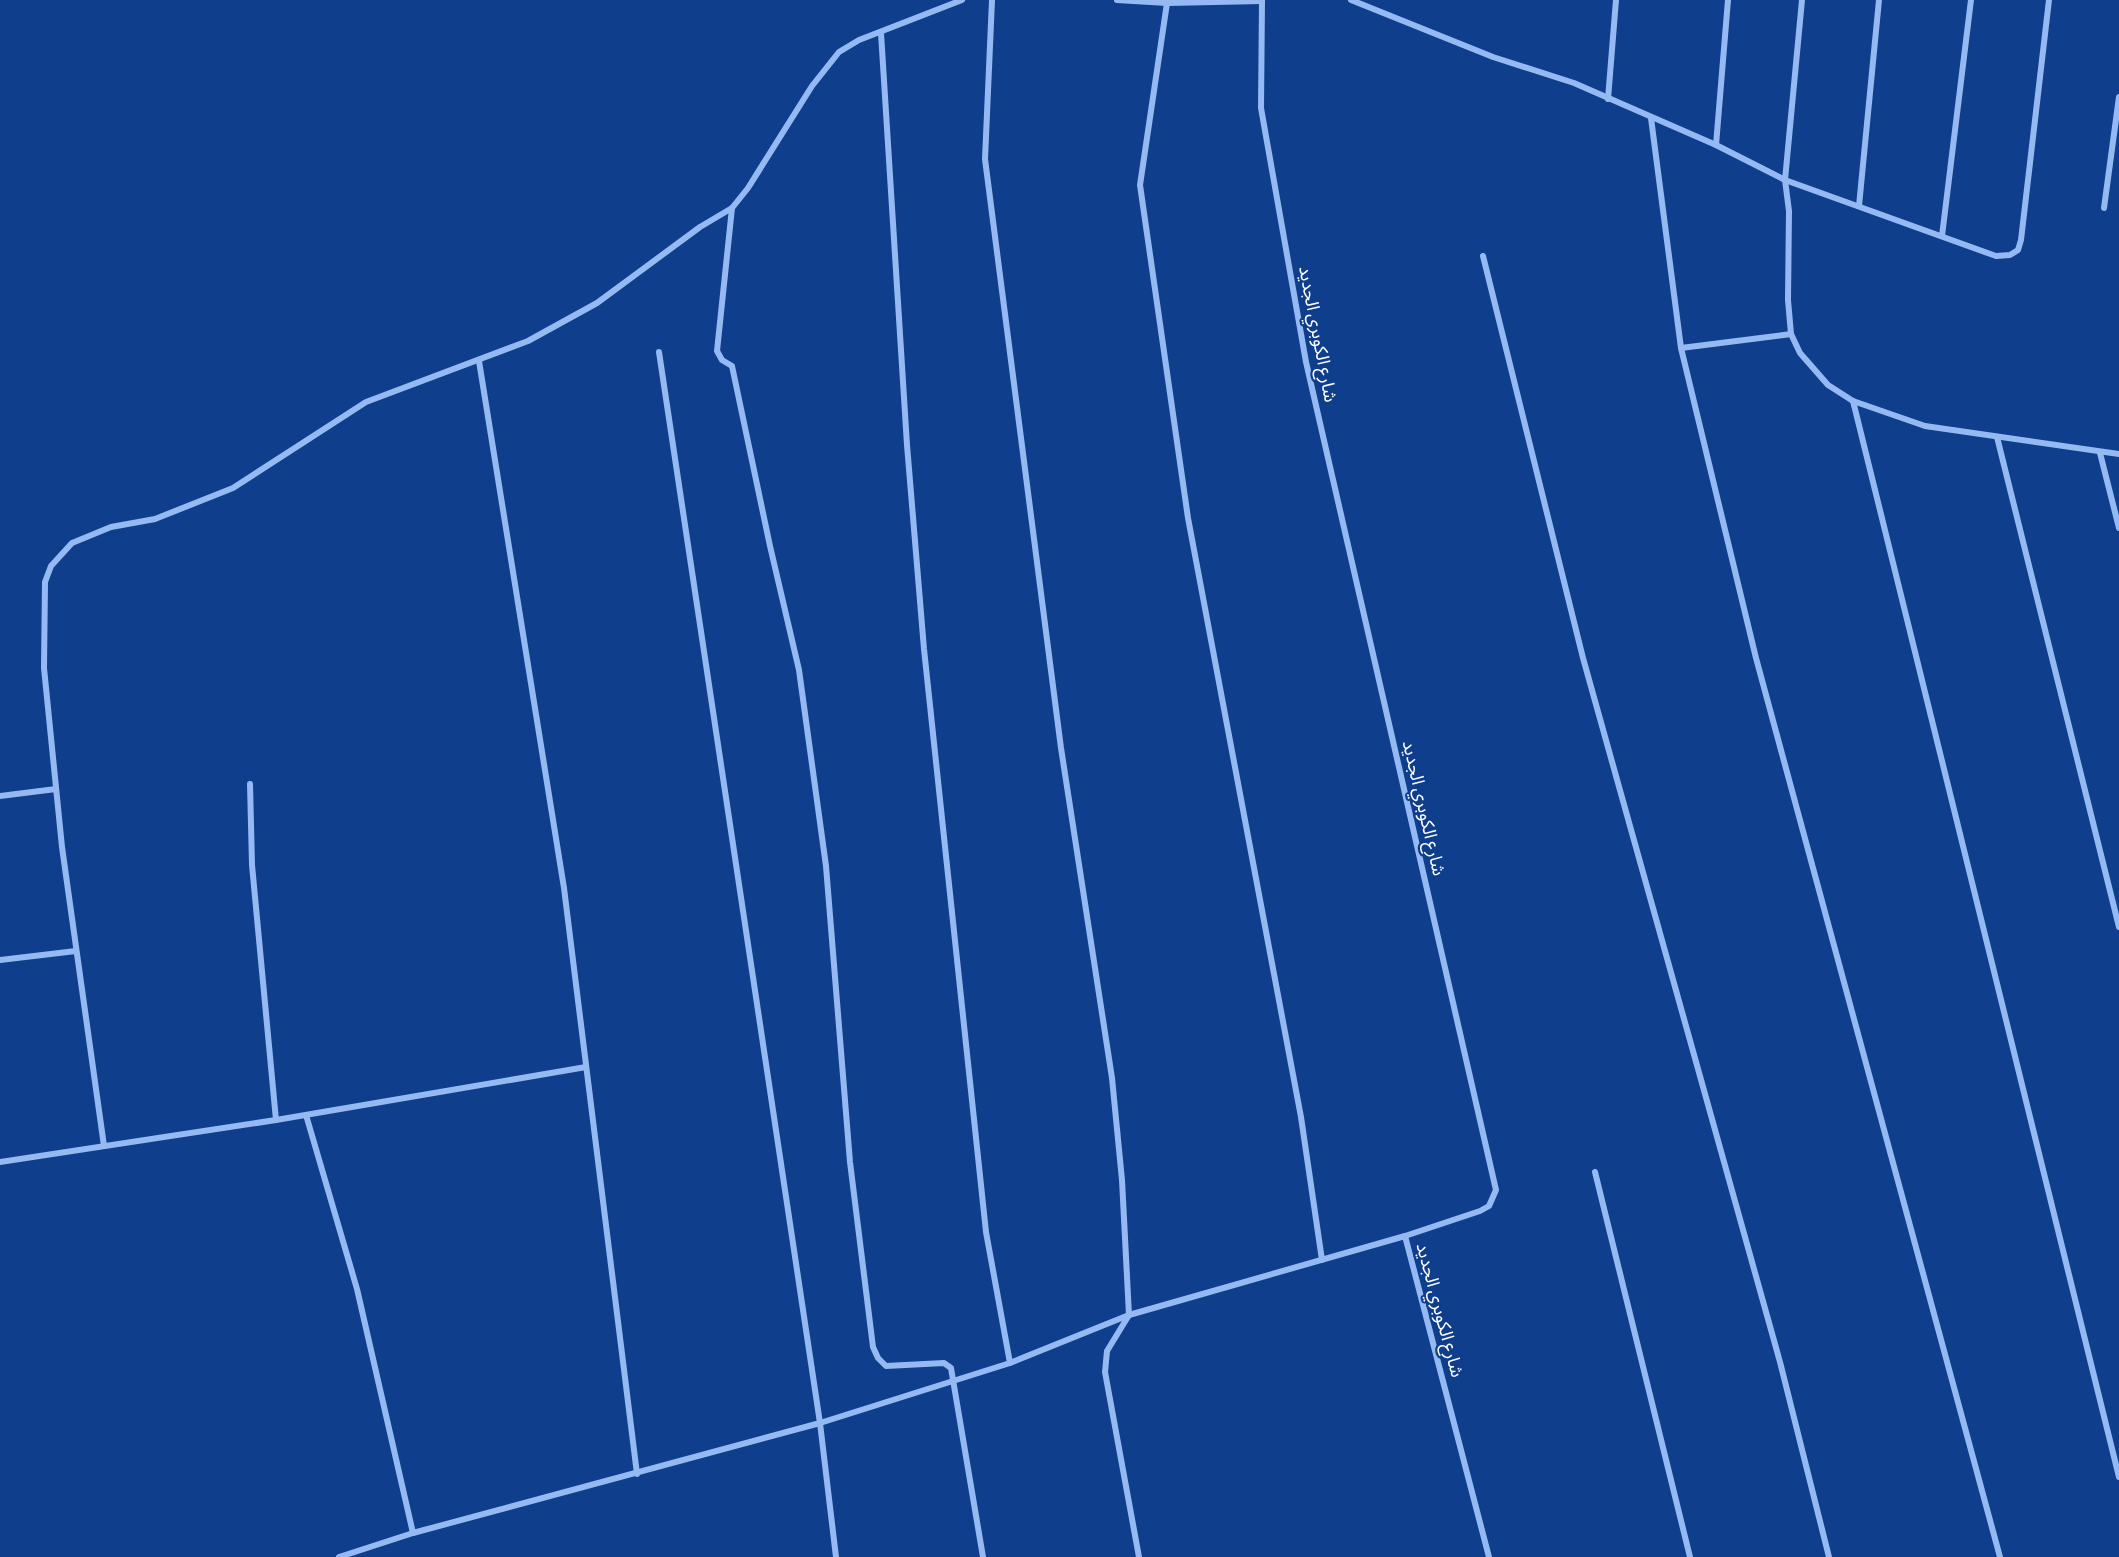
<svg xmlns="http://www.w3.org/2000/svg" width="2119" height="1557" font-family="'Alegreya Sans','Noto Sans Arabic',sans-serif">
<rect width="100%" height="100%" fill="#0f3e8c"/>
<g fill="none" stroke-linecap="round" stroke-linejoin="round">
<!-- minor -->
<g stroke="#95baf3" stroke-width="6">
<polyline points="992,0 985,159 1061,748 1112,1078 1122,1180 1129,1315 1107,1351 1105,1372 1139,1557"/>
<polyline points="1117,0 1167,3 1262,1"/>
<polyline points="1262,0 1261,108 1306,362 1496,1190 1489,1206 1480,1211 1405,1236 1489,1557"/>
<polyline points="1351,0 1493,57 1574,83 1716,145 1785,180 1789,211 1788,300 1791,334 1800,353 1828,385 1853,401 1925,426 2119,454"/>
<polyline points="1802,0 1785,180 1996,256 2010,255 2018,250 2021,240 2049,0"/>
<polyline points="1167,3 1140,185 1188,518 1301,1117 1322,1260"/>
<polyline points="881,33 907,445 924,649 986,1232 1010,1363"/>
<polyline points="1608,99 1616,0"/>
<polyline points="1651,118 1681,348 1756,658 2000,1557"/>
<polyline points="1716,145 1728,0"/>
<polyline points="1859,206 1879,0"/>
<polyline points="732,208 717,351 722,360 732,366 770,546 799,670 826,866 850,1162 873,1347 878,1358 886,1366 944,1363 951,1368 983,1557"/>
<polyline points="2104,208 2119,97"/>
<polyline points="1942,236 1971,0"/>
<polyline points="1483,256 1583,658 1780,1362 1829,1557"/>
<polyline points="1681,348 1791,334"/>
<polyline points="659,352 820,1423 836,1557"/>
<polyline points="479,361 564,888 637,1474"/>
<polyline points="1853,401 2119,1477"/>
<polyline points="1997,437 2119,927"/>
<polyline points="2100,453 2119,528"/>
<polyline points="250,784 252,865 276,1120"/>
<polyline points="0,796 56,789"/>
<polyline points="0,960 76,951"/>
<polyline points="306,1115 357,1289 413,1533"/>
<polyline points="104,1146 62,847 44,668 45,582 51,566 72,543 111,527 155,519 233,488 366,402 528,341 597,303 700,227 732,208 748,188 812,86 839,52 859,40 962,0"/>
<polyline points="0,1162 276,1120 586,1067"/>
<polyline points="1595,1172 1690,1557"/>
<polyline points="339,1557 413,1533 820,1423 1010,1363 1129,1315 1405,1236"/>
</g>
</g>
<g text-anchor="middle" stroke-width="4.5" stroke-linejoin="round" paint-order="stroke">
<!-- street labels -->
<g font-size="18" fill="#fff" stroke="#0f3e8c">
<text transform="translate(1318 334) rotate(79)" y="6">شارع الكوبري الجديد</text>
<text transform="translate(1424 808) rotate(77)" y="6">شارع الكوبري الجديد</text>
<text transform="translate(1440 1310) rotate(75)" y="6">شارع الكوبري الجديد</text>
</g>
</g>
</svg>
